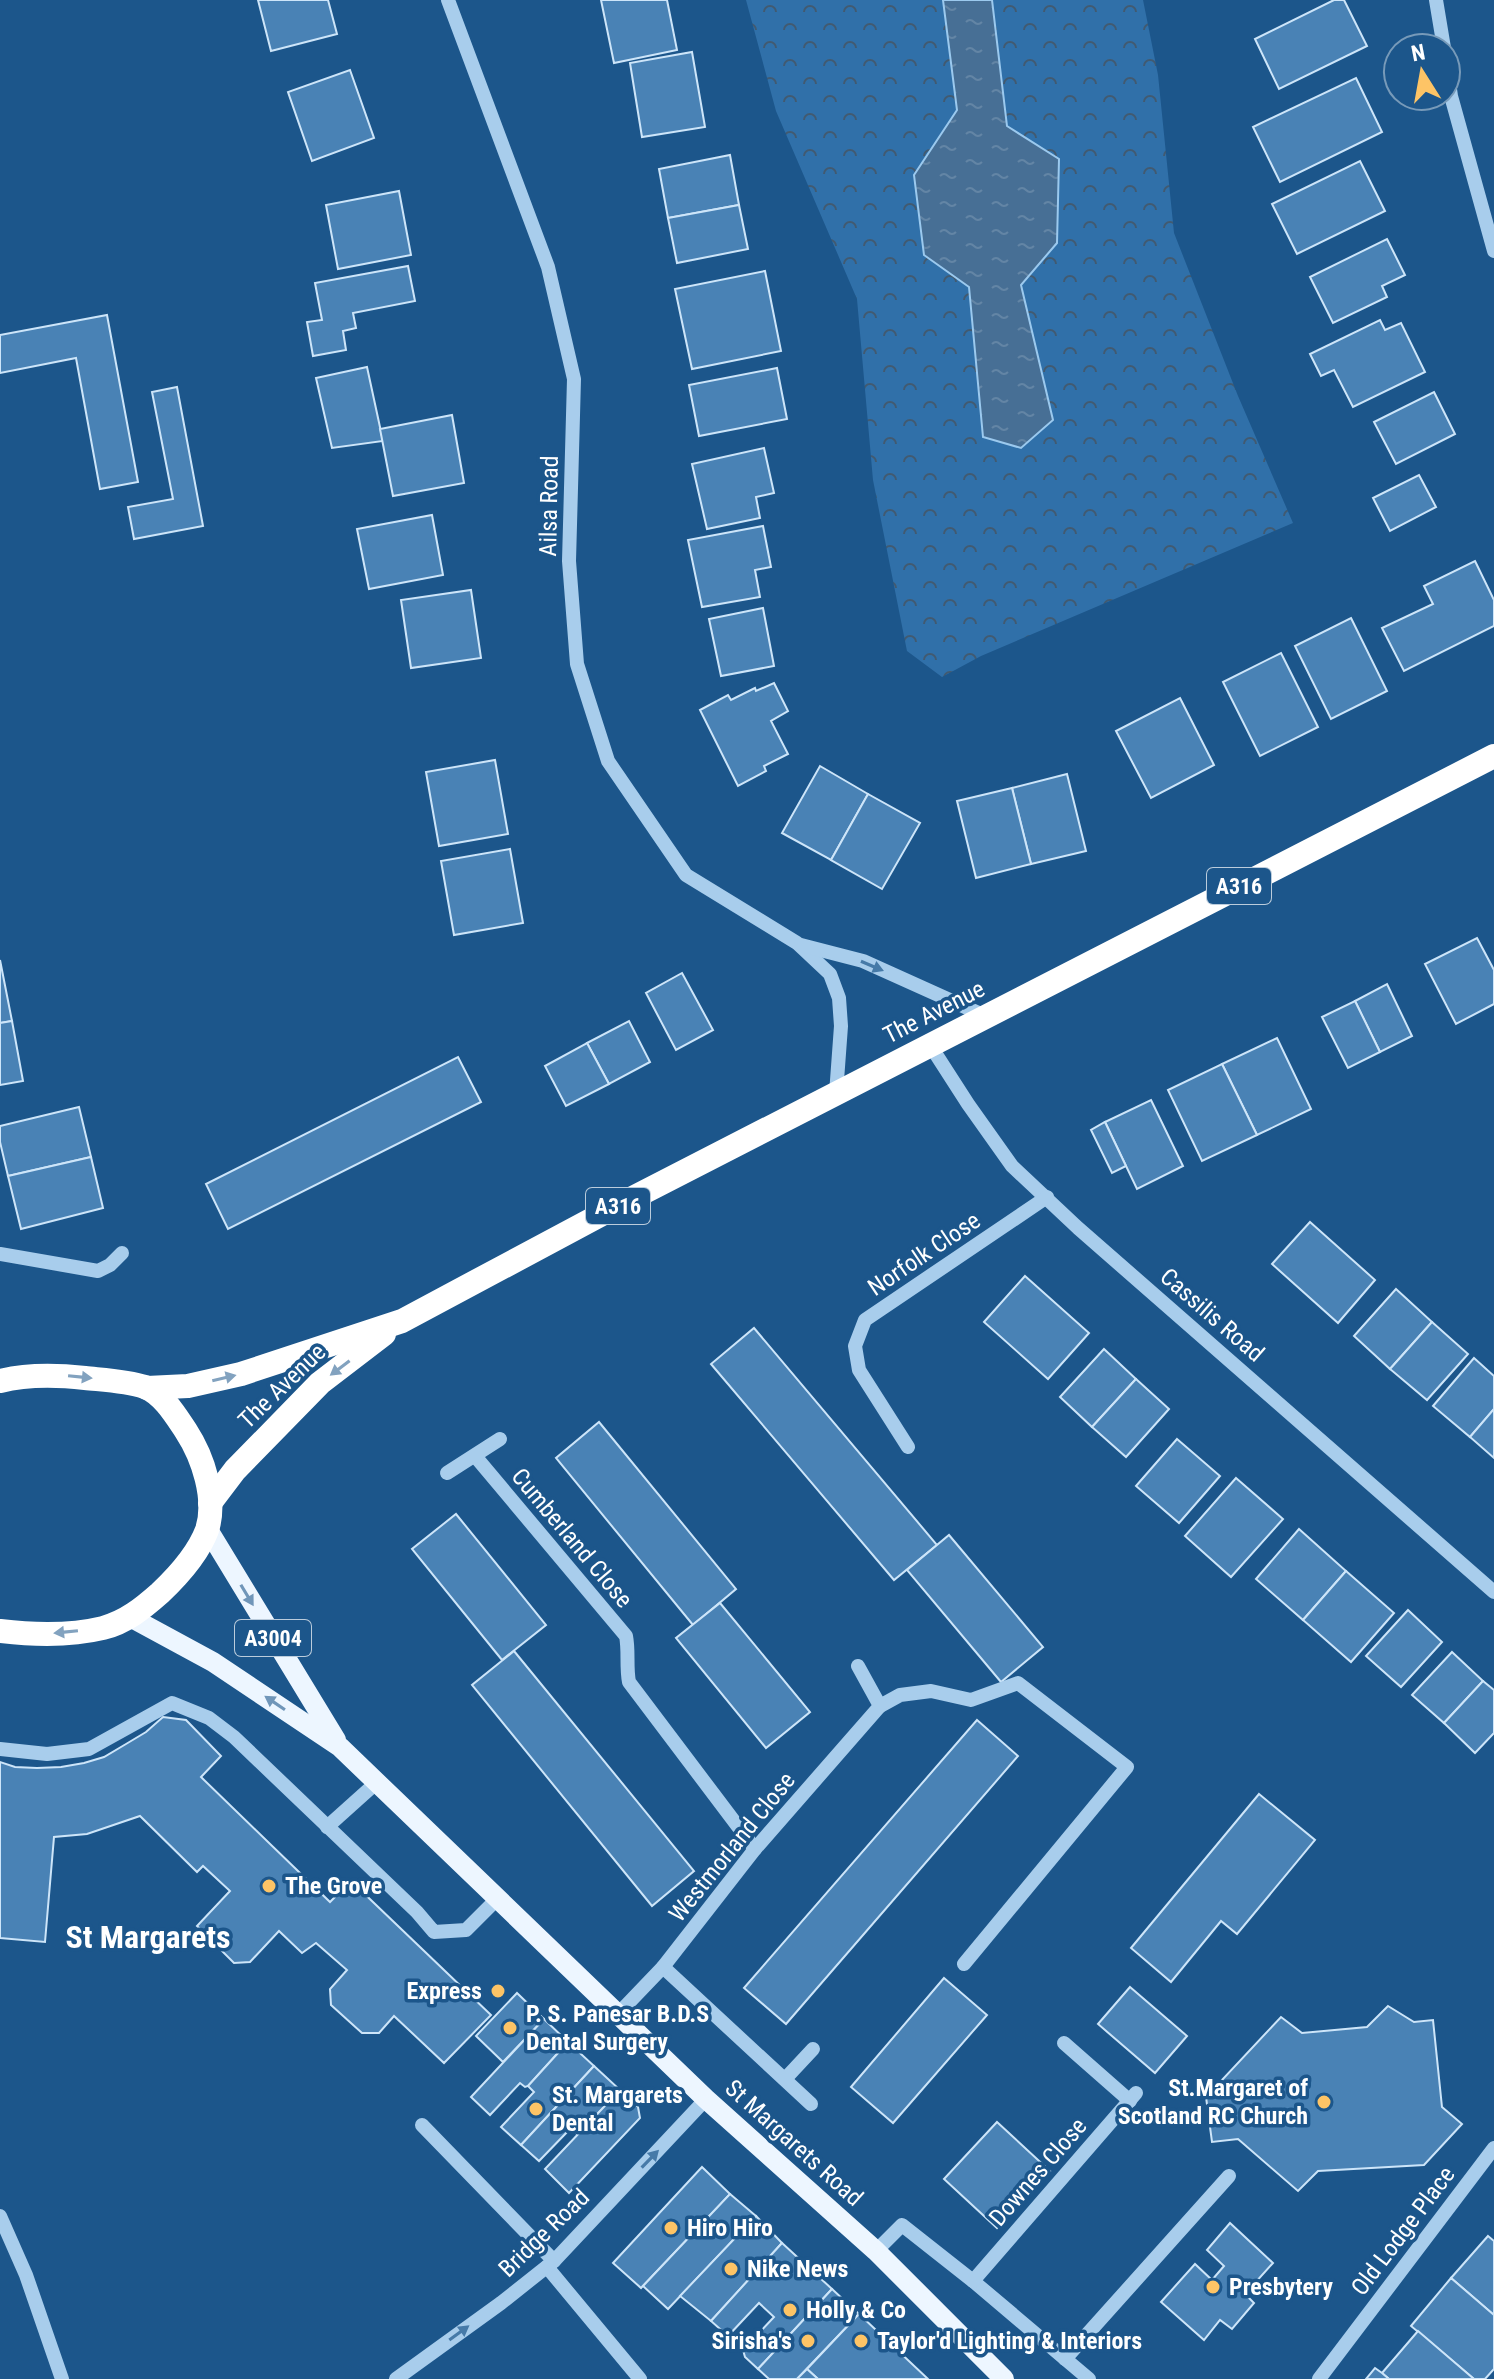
<svg xmlns="http://www.w3.org/2000/svg" width="1494" height="2379" font-family="'Roboto Condensed',sans-serif">
<defs>
<pattern id="forest-crowns" width="20" height="18" patternUnits="userSpaceOnUse" patternTransform="scale(2)"><rect width="20" height="18" fill="#3070a9"/><path d="M2 6a3 3 0 1 1 6 0M12 15a3 3 0 1 1 6 0" fill="none" stroke="#415a71"/></pattern>
<pattern id="water-ripples" width="26" height="14" patternUnits="userSpaceOnUse" patternTransform="scale(2)"><rect width="26" height="14" fill="#476f95"/><path d="M2 4q2-2 4 0t4 0M15 11q2-2 4 0t4 0" fill="none" stroke="#6385a5"/></pattern>
</defs>
<rect width="100%" height="100%" fill="#1c568b"/>
<!-- forest -->
<polygon fill="url(#forest-crowns)" points="746,0 1143,0 1158,75 1174,233 1238,396 1293,523 981,656 942,677 907,651 873,480 857,299 776,111"/>
<!-- water -->
<polygon fill="url(#water-ripples)" stroke="#9bc9ee" stroke-width="2" points="943,0 992,0 1007,126 1059,159 1057,243 1021,285 1053,420 1021,448 983,437 969,287 924,255 914,175 957,110"/>
<!-- building -->
<g fill="#4982b5" stroke="#cde5f9" stroke-width="2">
<polygon points="258,0 328,0 337,34 271,51"/>
<polygon points="601,0 667,0 677,50 614,63"/>
<polygon points="1334,0 1344,0 1367,46 1279,89 1255,39"/>
<polygon points="692,52 705,127 642,137 630,63"/>
<polygon points="350,70 374,138 312,161 288,92"/>
<polygon points="1356,78 1382,132 1280,182 1253,127"/>
<polygon points="730,155 739,205 668,218 659,169"/>
<polygon points="1360,161 1385,211 1297,254 1272,204"/>
<polygon points="399,191 411,255 338,269 326,205"/>
<polygon points="739,205 748,249 677,263 668,218"/>
<polygon points="1387,239 1405,275 1382,286 1387,297 1333,323 1310,277"/>
<polygon points="408,266 415,301 353,313 356,328 343,331 346,350 313,356 307,322 322,320 315,283"/>
<polygon points="765,271 781,351 692,369 675,289"/>
<polygon points="107,315 138,482 100,489 76,358 0,373 0,335"/>
<polygon points="1380,320 1385,330 1401,323 1425,372 1353,407 1334,370 1321,376 1310,354"/>
<polygon points="367,367 383,441 332,448 316,378"/>
<polygon points="777,368 787,419 699,436 689,385"/>
<polygon points="177,387 203,526 134,539 128,507 173,499 152,392"/>
<polygon points="1434,392 1455,434 1396,464 1374,422"/>
<polygon points="452,415 464,483 393,496 380,429"/>
<polygon points="764,448 774,493 756,497 760,518 707,529 692,464"/>
<polygon points="1419,475 1436,507 1390,531 1373,498"/>
<polygon points="432,515 443,575 369,589 357,529"/>
<polygon points="763,526 771,567 755,570 760,597 702,607 688,540"/>
<polygon points="1475,561 1494,600 1494,626 1404,671 1382,628 1433,604 1424,586"/>
<polygon points="471,590 481,658 411,668 401,600"/>
<polygon points="763,608 774,666 721,676 709,619"/>
<polygon points="1351,618 1387,691 1331,719 1295,646"/>
<polygon points="1281,653 1318,727 1260,756 1223,682"/>
<polygon points="774,683 788,711 771,721 788,754 764,766 766,771 738,786 700,710 728,695 731,700 755,688 756,691"/>
<polygon points="1180,698 1214,765 1151,798 1116,731"/>
<polygon points="495,760 508,834 439,846 426,772"/>
<polygon points="820,766 868,794 831,860 782,833"/>
<polygon points="1067,774 1086,851 1031,864 1012,788"/>
<polygon points="1012,788 1031,864 976,878 957,801"/>
<polygon points="868,794 920,823 882,889 831,860"/>
<polygon points="510,849 523,923 454,935 441,861"/>
<polygon points="1477,938 1494,970 1494,1004 1456,1024 1425,964"/>
<polygon points="0,960 12,1021 0,1023"/>
<polygon points="682,973 713,1030 676,1050 646,993"/>
<polygon points="1387,984 1412,1036 1380,1052 1355,1001"/>
<polygon points="1355,1001 1380,1052 1348,1068 1322,1017"/>
<polygon points="12,1021 23,1081 0,1085 0,1023"/>
<polygon points="629,1021 650,1062 609,1084 587,1043"/>
<polygon points="1277,1038 1311,1109 1257,1135 1222,1064"/>
<polygon points="587,1043 609,1084 566,1106 545,1066"/>
<polygon points="458,1057 481,1102 228,1229 206,1184"/>
<polygon points="1222,1064 1257,1135 1202,1161 1168,1090"/>
<polygon points="1151,1100 1183,1166 1137,1189 1105,1122"/>
<polygon points="79,1107 91,1157 8,1176 0,1142 0,1126"/>
<polygon points="1105,1122 1126,1166 1112,1173 1091,1130"/>
<polygon points="91,1157 103,1208 21,1229 8,1176"/>
<polygon points="1310,1222 1375,1280 1338,1323 1272,1264"/>
<polygon points="1025,1276 1089,1333 1048,1379 984,1322"/>
<polygon points="1396,1289 1432,1322 1390,1369 1354,1336"/>
<polygon points="1432,1322 1468,1354 1427,1400 1390,1369"/>
<polygon points="754,1328 937,1545 894,1580 711,1364"/>
<polygon points="1104,1349 1136,1379 1092,1427 1060,1397"/>
<polygon points="1474,1358 1494,1376 1494,1409 1470,1437 1433,1406"/>
<polygon points="1136,1379 1169,1409 1126,1457 1092,1427"/>
<polygon points="1494,1409 1494,1458 1470,1437"/>
<polygon points="599,1422 736,1589 693,1625 556,1458"/>
<polygon points="1177,1439 1220,1476 1179,1523 1136,1486"/>
<polygon points="1236,1478 1283,1519 1231,1577 1185,1536"/>
<polygon points="456,1514 546,1625 502,1660 412,1549"/>
<polygon points="1299,1529 1346,1571 1303,1620 1256,1579"/>
<polygon points="949,1535 1043,1647 1001,1682 907,1570"/>
<polygon points="1346,1571 1394,1613 1351,1662 1303,1620"/>
<polygon points="720,1603 810,1712 766,1748 676,1638"/>
<polygon points="1408,1610 1442,1642 1401,1687 1366,1656"/>
<polygon points="514,1651 694,1871 652,1906 472,1685"/>
<polygon points="1452,1652 1483,1681 1444,1723 1412,1695"/>
<polygon points="1483,1681 1494,1690 1494,1733 1475,1753 1444,1723"/>
<polygon points="163,1717 186,1720 221,1756 201,1777 330,1902 351,1881 491,2015 444,2063 394,2016 379,2033 362,2033 331,2005 330,1989 347,1970 316,1943 302,1953 279,1931 250,1962 234,1963 197,1926 230,1891 203,1866 197,1872 140,1816 87,1834 54,1837 45,1942 0,1938 0,1762 15,1767 37,1768 61,1767 84,1763 104,1757 126,1744 146,1732"/>
<polygon points="977,1720 1018,1756 786,2024 744,1988"/>
<polygon points="1259,1794 1315,1840 1237,1934 1221,1921 1171,1982 1131,1948"/>
<polygon points="944,1978 987,2015 893,2123 851,2087"/>
<polygon points="1130,1987 1187,2036 1155,2073 1098,2024"/>
<polygon points="517,1993 544,2019 503,2062 476,2036"/>
<polygon points="1388,2006 1414,2022 1433,2020 1442,2107 1462,2124 1424,2165 1318,2171 1298,2191 1238,2139 1212,2142 1206,2097 1281,2017 1302,2033 1367,2027"/>
<polygon points="544,2019 568,2042 528,2086 525,2087 520,2083 490,2115 471,2097"/>
<polygon points="568,2042 594,2066 521,2145 501,2127 534,2092 528,2086"/>
<polygon points="594,2066 620,2090 578,2135 571,2128 539,2161 521,2145"/>
<polygon points="620,2090 638,2107 640,2118 569,2193 545,2169"/>
<polygon points="997,2122 1050,2171 997,2228 944,2179"/>
<polygon points="702,2167 730,2194 641,2288 613,2263"/>
<polygon points="730,2194 756,2216 668,2309 643,2286"/>
<polygon points="756,2216 782,2243 711,2321 680,2296"/>
<polygon points="1230,2223 1273,2263 1245,2294 1254,2303 1232,2329 1220,2320 1204,2340 1161,2302 1195,2264 1212,2280 1224,2266 1207,2250"/>
<polygon points="1488,2236 1494,2241 1494,2315 1451,2278"/>
<polygon points="782,2243 832,2289 758,2369 745,2357 743,2350 774,2317 759,2303 728,2336 711,2321"/>
<polygon points="1451,2278 1494,2315 1494,2369 1485,2379 1474,2379 1411,2326"/>
<polygon points="832,2289 859,2314 797,2379 769,2379 758,2369"/>
<polygon points="859,2314 928,2379 818,2379 807,2369"/>
<polygon points="1418,2331 1474,2379 1389,2379 1382,2373"/>
<polygon points="1375,2368 1382,2373 1389,2379 1366,2379"/>
<polygon points="807,2369 818,2379 797,2379"/>
</g>
<g fill="none" stroke-linecap="round" stroke-linejoin="round">
<!-- minor -->
<g stroke="#a8cdec" stroke-width="14">
<polyline points="448,0 548,267 574,379 569,561 577,664 608,761 686,875 797,943 830,974 839,998 841,1026 836,1094"/>
<polyline points="1436,0 1444,48"/>
<polyline points="1446,62 1451,96 1494,251"/>
<polyline points="801,945 863,961 985,1016"/>
<polyline points="930,1045 968,1104 1012,1166 1078,1228 1494,1592"/>
<polyline points="0,1254 98,1271 110,1265 122,1253"/>
<polyline points="908,1447 859,1370 855,1346 865,1320 1047,1197"/>
<path d="M475,1456L626,1636C629,1651 626,1666 629,1682L755,1849"/>
<polyline points="447,1473 500,1439"/>
<polyline points="880,1706 900,1695 931,1691 971,1700 1018,1683 1127,1767 964,1964"/>
<polyline points="0,1749 47,1754 89,1749 172,1703 209,1718 234,1737 417,1912 434,1932 466,1930 498,1898"/>
<polyline points="327,1827 376,1783"/>
<polyline points="663,1967 811,2104"/>
<polyline points="618,2014 663,1967 755,1849 880,1706 858,1666"/>
<polyline points="1064,2043 1130,2101"/>
<polyline points="785,2079 813,2049"/>
<polyline points="422,2125 554,2261"/>
<polyline points="0,2216 26,2275 62,2379"/>
<polyline points="876,2251 902,2225 973,2281 1089,2379"/>
<polyline points="547,2267 640,2379"/>
<polyline points="973,2281 1136,2093"/>
<polyline points="1065,2359 1229,2176"/>
<polyline points="396,2379 501,2303 554,2261 706,2099"/>
<polyline points="1319,2379 1494,2148"/>
</g>
<!-- major -->
<g stroke="#edf6ff" stroke-width="20">
<polyline points="207,1528 336,1740"/>
<polyline points="130,1617 213,1662 340,1747 706,2099 876,2251 1004,2379"/>
</g>
<!-- highway -->
<g stroke="#fff" stroke-width="24">
<path d="M0,1381C28,1374 57,1375 85,1378C104,1380 127,1381 145,1387C163,1394 176,1416 186,1431C203,1457 217,1499 207,1530C198,1554 178,1576 160,1593C143,1608 126,1622 103,1628C70,1636 34,1635 0,1631"/>
<polyline points="147,1388 188,1386 241,1374 402,1321 619,1205 1494,756"/>
<polyline points="210,1503 235,1470 320,1383 384,1334"/>
</g>
</g>
<!-- one-way arrows -->
<defs><path id="oneway-solid" d="M-6-.8H1V-3.2L6.5 0L1 3.2V.8H-6Z" transform="scale(2)"/></defs>
<g fill="#467aa8">
<use href="#oneway-solid" transform="translate(872 966) rotate(23)"/>
<use href="#oneway-solid" transform="translate(650 2159) rotate(-46)"/>
<use href="#oneway-solid" transform="translate(459 2333) rotate(-36)"/>
</g>
<g fill="#82a2bf">
<use href="#oneway-solid" transform="translate(340 1368) rotate(143)"/>
<use href="#oneway-solid" transform="translate(80 1377) rotate(6)"/>
<use href="#oneway-solid" transform="translate(224 1378) rotate(-13)"/>
<use href="#oneway-solid" transform="translate(66 1632) rotate(174)"/>
</g>
<g fill="#7096b9">
<use href="#oneway-solid" transform="translate(247 1595) rotate(59)"/>
<use href="#oneway-solid" transform="translate(275 1703) rotate(-146)"/>
</g>
<!-- markers -->
<g fill="#fdc466" stroke="#1c568b" stroke-width="3">
<circle cx="269" cy="1886" r="8"/>
<circle cx="498" cy="1991" r="8"/>
<circle cx="510" cy="2028" r="8"/>
<circle cx="1324" cy="2102" r="8"/>
<circle cx="536" cy="2109" r="8"/>
<circle cx="671" cy="2228" r="8"/>
<circle cx="731" cy="2269" r="8"/>
<circle cx="1213" cy="2287" r="8"/>
<circle cx="790" cy="2310" r="8"/>
<circle cx="808" cy="2341" r="8"/>
<circle cx="861" cy="2341" r="8"/>
</g>
<g text-anchor="middle" stroke-width="7" stroke-linejoin="round" paint-order="stroke">
<!-- shield labels -->
<g fill="#1c568b" stroke="#bbccdc" stroke-width="2">
<rect x="1207" y="868" width="64" height="36" rx="6"/>
<rect x="586" y="1188" width="64" height="36" rx="6"/>
<rect x="235" y="1620" width="76" height="36" rx="6"/>
</g>
<g font-size="22" font-weight="bold" fill="#fff">
<text x="1239" y="894">A316</text>
<text x="618" y="1214">A316</text>
<text x="273" y="1646">A3004</text>
</g>
<!-- street labels -->
<g font-size="24" fill="#fff" stroke="#1c568b">
<text transform="translate(549 506) rotate(-89)" y="8">Ailsa Road</text>
<text transform="translate(934 1012) rotate(-27)" y="8">The Avenue</text>
<text transform="translate(924 1254) rotate(-34)" y="8">Norfolk Close</text>
<text transform="translate(1212 1315) rotate(41)" y="8">Cassilis Road</text>
<text transform="translate(282 1386) rotate(-44)" y="8">The Avenue</text>
<text transform="translate(572 1538) rotate(50)" y="8">Cumberland Close</text>
<text transform="translate(732 1847) rotate(-51)" y="8">Westmorland Close</text>
<text transform="translate(794 2143) rotate(42)" y="8">St Margarets Road</text>
<text transform="translate(1038 2172) rotate(-49)" y="8">Downes Close</text>
<text transform="translate(1403 2231) rotate(-53)" y="8">Old Lodge Place</text>
<text transform="translate(544 2233) rotate(-44)" y="8">Bridge Road</text>
</g>
<!-- poi labels -->
<g font-size="24" font-weight="bold" fill="#fff" stroke="#1c568b" text-anchor="start">
<text x="285" y="1894">The Grove</text>
<text x="482" y="1999" text-anchor="end">Express</text>
<text x="526" y="2022">P. S. Panesar B.D.S<tspan x="526" dy="28">Dental Surgery</tspan></text>
<text x="1308" y="2096" text-anchor="end">St.Margaret of<tspan x="1308" dy="28">Scotland RC Church</tspan></text>
<text x="552" y="2103">St. Margarets<tspan x="552" dy="28">Dental</tspan></text>
<text x="687" y="2236">Hiro Hiro</text>
<text x="747" y="2277">Nike News</text>
<text x="1229" y="2295">Presbytery</text>
<text x="806" y="2318">Holly &amp; Co</text>
<text x="792" y="2349" text-anchor="end">Sirisha's</text>
<text x="877" y="2349">Taylor'd Lighting &amp; Interiors</text>
</g>
<!-- district labels -->
<g font-size="32" font-weight="bold" fill="#fff" stroke="#1c568b">
<text x="148" y="1948">St Margarets</text>
</g>
</g>
<!-- north arrow -->
<g transform="translate(1422 72) rotate(349)"><circle r="38" fill="#1c568b" stroke="#779ab9" stroke-width="2"/>
<path d="M0-6L14 30L0 20L-14 30Z" fill="#fdc466"/>
<text y="-12" font-size="22" font-weight="bold" text-anchor="middle" fill="#ffffff">N</text>
</g>
</svg>
